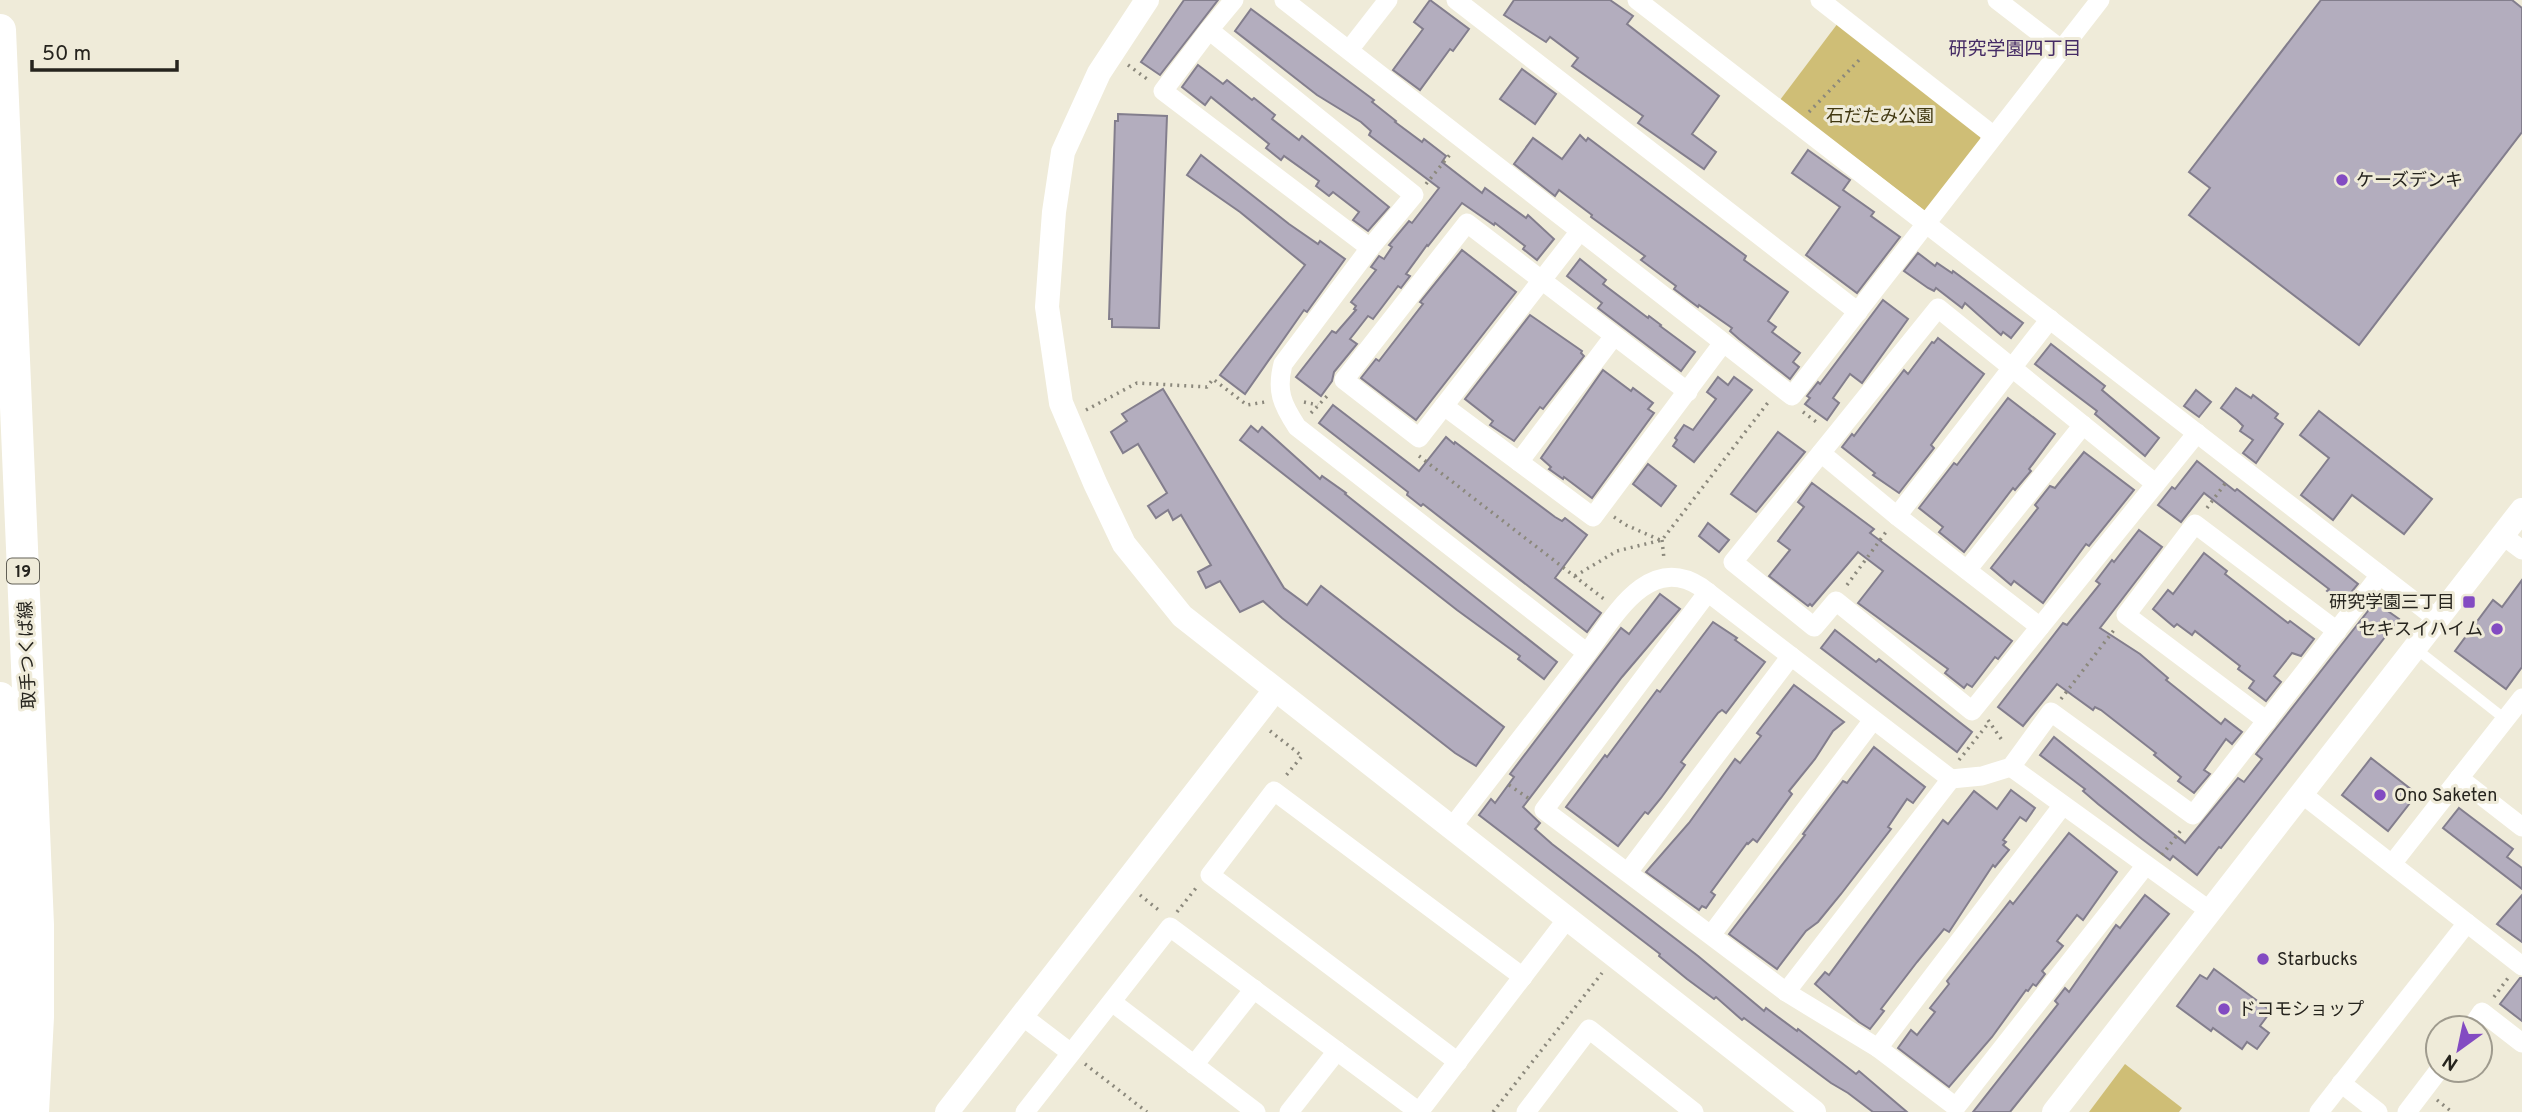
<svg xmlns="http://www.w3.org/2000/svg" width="2522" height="1112" font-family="Overpass,'Noto Sans JP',sans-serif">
<rect width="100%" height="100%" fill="#efebd9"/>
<!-- green -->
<g fill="#cfbe76">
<polygon points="1838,23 1980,132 1981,143 1931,210 1924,210 1780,100"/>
<polygon points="2125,1064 2182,1108 2179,1112 2089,1112"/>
</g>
<!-- building -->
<g fill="#b3adbe" stroke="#837e8d" stroke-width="2">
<polygon points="1184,0 1218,0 1160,75 1141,62"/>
<polygon points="1430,0 1469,29 1453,51 1450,49 1420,90 1393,70 1423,29 1414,22"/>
<polygon points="1514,0 1610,0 1633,16 1627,24 1719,96 1692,134 1716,152 1704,169 1638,123 1643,116 1572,66 1578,58 1550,37 1546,42 1504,15"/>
<polygon points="2321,0 2512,0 2522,8 2522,132 2359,345 2189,215 2210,188 2189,172"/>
<polygon points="1251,9 1374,100 1372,102 1396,121 1395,122 1422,142 1424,139 1446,156 1442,162 1482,193 1485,188 1526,218 1528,215 1554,239 1537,260 1523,249 1525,246 1495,223 1494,225 1462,203 1428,246 1427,245 1406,274 1410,276 1401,288 1398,286 1373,319 1368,316 1350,339 1357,344 1334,372 1332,381 1321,396 1296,377 1332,331 1336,333 1356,310 1354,309 1356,306 1351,302 1376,270 1371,267 1379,256 1384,259 1392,247 1389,245 1409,221 1412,223 1439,188 1369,135 1371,131 1361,122 1317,95 1235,31"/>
<polygon points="1198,65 1223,84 1227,80 1252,100 1254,98 1275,115 1272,119 1299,140 1302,136 1389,207 1368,231 1353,220 1359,212 1333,192 1329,196 1316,186 1319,181 1284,156 1281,160 1266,148 1269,144 1211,97 1205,105 1182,87"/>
<polygon points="1522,69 1556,94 1535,124 1500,99"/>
<polygon points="1118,114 1167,116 1159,328 1112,327 1112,319 1109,319 1115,121 1118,121"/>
<polygon points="1580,135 1586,141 1588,138 1620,162 1746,256 1744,260 1788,292 1768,321 1776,327 1772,332 1800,353 1793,362 1799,367 1790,379 1739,339 1730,331 1732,328 1699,305 1698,307 1674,289 1676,286 1641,260 1645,256 1591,217 1592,215 1559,190 1555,196 1514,164 1533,138 1562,159"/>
<polygon points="1808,150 1850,180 1843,190 1874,212 1871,216 1900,237 1857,293 1806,255 1840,207 1792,173"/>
<polygon points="1201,155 1289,224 1318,244 1320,241 1345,259 1307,312 1304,310 1245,394 1220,375 1305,265 1240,212 1187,175"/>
<polygon points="1462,250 1516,292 1416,420 1361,378 1376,359 1379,361 1423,304 1420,302"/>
<polygon points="1918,253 1935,266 1937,263 1952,273 1953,271 2023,323 2011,338 2003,332 2001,335 1965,303 1962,308 1936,288 1934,291 1928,288 1904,271"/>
<polygon points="1580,259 1606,280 1603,284 1648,318 1649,316 1661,325 1660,326 1695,352 1681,371 1598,308 1602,303 1567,276"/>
<polygon points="1883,300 1908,319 1862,383 1850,374 1833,398 1839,403 1827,420 1805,404 1810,398 1807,396 1818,382 1820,384"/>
<polygon points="1530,315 1582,351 1581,353 1584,356 1543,409 1540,407 1514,441 1490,425 1493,421 1465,399"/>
<polygon points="1938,338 1984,374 1931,445 1934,448 1899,493 1873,475 1875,473 1842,447 1852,434 1854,436 1904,370 1908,374 1932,342 1934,343"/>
<polygon points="2051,344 2105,386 2102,390 2159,438 2145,456 2095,414 2097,411 2035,364"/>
<polygon points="1603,370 1631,391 1633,388 1653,403 1648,409 1654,413 1592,498 1564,477 1563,479 1549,469 1551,467 1541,458"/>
<polygon points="1718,377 1728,385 1734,377 1752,390 1694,462 1673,446 1677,440 1675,438 1684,425 1693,430 1716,399 1707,392"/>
<polygon points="2236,388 2251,398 2253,395 2278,414 2275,418 2283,424 2256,463 2243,453 2253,440 2240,431 2243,426 2237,420 2221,408"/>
<polygon points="1163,389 1284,588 1307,605 1321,586 1504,727 1476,766 1455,753 1282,618 1263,601 1240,612 1220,581 1206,588 1198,572 1211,565 1181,515 1173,520 1168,510 1156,518 1148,506 1167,493 1138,444 1123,453 1111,432 1127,421 1122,414"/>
<polygon points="2196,390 2211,402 2199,417 2184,406"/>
<polygon points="2008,398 2055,434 2029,469 2031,471 2015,490 2013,488 1964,552 1939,532 1943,527 1919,508 1954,463 1957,465"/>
<polygon points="1333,405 1419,471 1446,437 1454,444 1455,442 1555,517 1562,521 1565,518 1587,535 1555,578 1601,613 1587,632 1423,504 1421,506 1407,495 1408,492 1319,423"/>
<polygon points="2319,411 2432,499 2404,534 2352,495 2333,520 2301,495 2329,458 2300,435"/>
<polygon points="1251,426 1258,432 1262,427 1320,479 1322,476 1346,493 1345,494 1557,662 1544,679 1518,659 1520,656 1457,610 1240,440"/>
<polygon points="1778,432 1805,452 1756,512 1731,494"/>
<polygon points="2084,452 2134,490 2089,546 2086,544 2043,603 2014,581 2011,585 1991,568 2038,508 2035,505 2050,486 2055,488"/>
<polygon points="2197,461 2235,491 2237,489 2358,584 2340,606 2333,600 2335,597 2327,591 2329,589 2204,493 2181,522 2158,505 2172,487 2175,489"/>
<polygon points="1648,464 1676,486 1661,506 1633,484"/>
<polygon points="1812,483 1874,529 1870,533 2012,641 1998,659 1995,657 1972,687 1967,684 1964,688 1945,673 1948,669 1858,603 1883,571 1858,552 1812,606 1810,604 1808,606 1769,576 1790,550 1778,541 1804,507 1798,502"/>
<polygon points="1708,523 1729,540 1719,552 1699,536"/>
<polygon points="2139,530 2162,547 2100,628 2140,654 2168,678 2166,680 2221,724 2225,719 2242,732 2232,744 2226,739 2204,770 2210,774 2194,793 2178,781 2181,777 2154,755 2156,753 2101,710 2095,707 2093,710 2057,684 2023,726 1998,707 2063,623 2067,625 2100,584 2096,581 2112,560 2114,562"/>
<polygon points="2204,553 2227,571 2225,574 2266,606 2288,623 2290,621 2314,639 2301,656 2292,653 2274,676 2281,682 2266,701 2249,688 2254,681 2238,669 2240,666 2195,631 2192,635 2177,624 2174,627 2153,609 2168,590 2173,594"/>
<polygon points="2522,580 2522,667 2506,689 2455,651 2493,600 2502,607"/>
<polygon points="1660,594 1680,609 1622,677 1523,807 1540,823 1535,829 1552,844 1698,956 1764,1011 1766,1008 1797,1031 1798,1029 1856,1074 1859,1071 1907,1112 1873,1112 1848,1093 1831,1083 1744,1018 1742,1020 1716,997 1714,999 1687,979 1659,956 1660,954 1479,815 1491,799 1495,803 1514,777 1510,774 1621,628 1629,634"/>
<polygon points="2375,602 2399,619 2247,815 2221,848 2219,847 2197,875 2173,856 2170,860 2142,839 2098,804 2083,791 2085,789 2040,755 2054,737 2185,843 2238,778 2244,782 2262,759 2256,754"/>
<polygon points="1713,622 1737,638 1735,640 1765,662 1726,713 1722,710 1718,713 1681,762 1685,765 1661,798 1648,814 1645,812 1618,846 1566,807 1605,755 1607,757 1657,690 1660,692"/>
<polygon points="1835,630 1876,662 1879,659 1972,732 1957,752 1821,648"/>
<polygon points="1794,685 1844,722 1833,731 1815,759 1789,791 1792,794 1757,842 1753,839 1748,844 1747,843 1711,892 1715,895 1706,908 1702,906 1699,910 1646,872 1689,823 1735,759 1740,763 1761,736 1757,733"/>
<polygon points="1874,747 1925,787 1913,803 1907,799 1888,827 1891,829 1841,894 1818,922 1806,931 1777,969 1729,934 1805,835 1803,834 1843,781 1847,783"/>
<polygon points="2371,758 2417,794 2388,831 2342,795"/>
<polygon points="2011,790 2035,808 2026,821 2020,817 2003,840 2006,842 2003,845 2009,850 1995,867 1993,865 1949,932 1944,929 1917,962 1881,1009 1884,1011 1870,1029 1859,1022 1815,984 1825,972 1829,975 1943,820 1948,824 1974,791 1997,809"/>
<polygon points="2459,808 2513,849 2507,857 2522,868 2522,889 2443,828"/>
<polygon points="2069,833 2117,872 2083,920 2077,915 2057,941 2063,946 2042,971 2045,974 2036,986 2033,984 2028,991 2026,990 1992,1037 1949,1087 1898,1048 1911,1030 1917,1035 1935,1012 1930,1008 1949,984 1947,981 2010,901 2013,904"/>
<polygon points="2145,895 2169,914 2155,931 2010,1112 1973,1112 2058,1004 2055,1001 2065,988 2069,992 2116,925 2120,928"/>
<polygon points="2522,895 2522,942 2497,924"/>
<polygon points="2214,969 2271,1011 2260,1026 2269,1033 2257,1049 2247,1042 2242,1049 2213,1028 2211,1031 2177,1006 2200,975 2207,979"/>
<polygon points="2520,978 2522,978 2522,1021 2500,1004"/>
</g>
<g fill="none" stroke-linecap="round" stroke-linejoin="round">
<!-- path -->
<g stroke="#8b887c" stroke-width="3.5" stroke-dasharray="2 5" stroke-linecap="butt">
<polyline points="1128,65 1147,79"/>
<polyline points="1809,112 1862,57"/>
<polyline points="1426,184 1452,152"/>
<polyline points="1304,402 1318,405"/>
<polyline points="1086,410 1137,383 1207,387 1213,379 1247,405 1265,402"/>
<polyline points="1803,412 1819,424"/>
<polyline points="1311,413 1330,393"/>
<polyline points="1419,456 1604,599"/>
<polyline points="2207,508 2227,481"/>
<polyline points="1614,517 1626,525 1660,540"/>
<polyline points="1662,540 1664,559"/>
<polyline points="1575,576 1617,551 1662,540 1770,400"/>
<polyline points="1847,585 1886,532"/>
<polyline points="2061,699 2114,630"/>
<polyline points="1988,720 2004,743"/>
<polyline points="1270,731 1302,756 1284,778"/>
<polyline points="1959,760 1987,725"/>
<polyline points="1509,785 1528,798"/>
<polyline points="2162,855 2181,830"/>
<polyline points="1140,895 1161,912"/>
<polyline points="1177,912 1196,888"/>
<polyline points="2494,997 2508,978"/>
<polyline points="1085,1064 1147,1112"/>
<polyline points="2437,1100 2452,1112"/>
<polyline points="1493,1112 1602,973"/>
</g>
<!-- service -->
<polyline stroke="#fff" stroke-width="10" points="2415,648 2505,719"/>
<!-- minor -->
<g stroke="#fff" stroke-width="19">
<path d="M1234,0L1209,30L1414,195L1370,248L1283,364C1276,391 1282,404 1297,427L1587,653C1614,617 1648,553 1701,587L1951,779L1982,776L2011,767L2051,712L2193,815L2380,575"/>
<polyline points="1284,0 1792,396 2100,0"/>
<polyline points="1456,0 1858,312"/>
<polyline points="1637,0 2437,619"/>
<polyline points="1820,0 1994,136"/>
<polyline points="1997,0 2062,50"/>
<polyline points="1209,30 1163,91 1370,248"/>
<polyline points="1349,50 1388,0"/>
<polyline points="1580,231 1419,438 1344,380 1467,223 1688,392"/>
<polyline points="1444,406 1593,517 1723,343"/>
<polyline points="1821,453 1897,516"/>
<polyline points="1519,462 1614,336"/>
<polyline points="2156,484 1938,308 1733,562 1814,627 1836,601 1972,711 2197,433"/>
<polyline points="2502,535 2522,550"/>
<polyline points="1967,570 2083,425"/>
<polyline points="1708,592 1544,810 1786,992"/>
<polyline points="2040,627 1897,516 2050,319"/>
<polyline points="2267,721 2126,615 2195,524 2337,631"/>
<polyline points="2011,767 2210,911"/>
<polyline points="2459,778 2522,827"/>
<polyline points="1951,779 1786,992 1878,1048 1956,1107 2146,865"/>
<polyline points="2302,794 2522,966"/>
<polyline points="1452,827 1587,653"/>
<polyline points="2392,864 2522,698"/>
<polyline points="1628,872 1791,656"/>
<polyline points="1711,935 1873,720"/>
<polyline points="1112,1002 1256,1112"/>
<polyline points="1021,1015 1071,1053"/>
<polyline points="2471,1028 2482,1012 2522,1043"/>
<polyline points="1878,1048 2063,805"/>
<polyline points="1458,1062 1210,875 1274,791 1523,977"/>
<polyline points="1194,1065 1254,989"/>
<polyline points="2341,1083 2378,1112"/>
<polyline points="1025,1112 1170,927 1419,1112"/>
<polyline points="1289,1112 1337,1051"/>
<polyline points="1419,1112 1567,919"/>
<polyline points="1526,1112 1589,1029 1694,1112"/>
<polyline points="2319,1112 2467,923"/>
<polyline points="2407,1112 2439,1070"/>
</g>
<!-- tertiary -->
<g stroke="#fff" stroke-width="24">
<polyline points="1147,0 1099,73 1063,152 1054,212 1047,307 1061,403 1095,483 1124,544 1182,616 1814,1112"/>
<polyline points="947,1112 1275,690"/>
<polyline points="2054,1112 2522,510"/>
</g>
<!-- primary -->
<g stroke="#fff" stroke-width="32">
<polyline points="0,30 38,925 38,1017 33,1112"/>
<polyline points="0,698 10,925 11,1015 6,1112"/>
</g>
</g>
<!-- markers -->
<g fill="#834bc2" stroke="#efebd9" stroke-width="2.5">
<circle cx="2342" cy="180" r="7"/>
<rect x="2462" y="595" width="14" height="14" rx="3.5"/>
<circle cx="2497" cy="629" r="7"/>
<circle cx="2380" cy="795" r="7"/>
<circle cx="2263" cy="959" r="7"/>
<circle cx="2224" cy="1009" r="7"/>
</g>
<g text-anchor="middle" stroke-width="6" stroke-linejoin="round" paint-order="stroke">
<!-- shield labels -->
<rect fill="#efebd9" stroke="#626056" stroke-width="2" x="7" y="558.5" width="32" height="25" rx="5"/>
<g font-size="16" font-weight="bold" fill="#26241e">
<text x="23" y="577">19</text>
</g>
<!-- park labels -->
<g font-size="18" fill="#403710" stroke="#efebd9">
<text x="1880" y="122">石だたみ公園</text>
</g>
<!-- poi labels -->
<g font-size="18" fill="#26241e" stroke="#efebd9" text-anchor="start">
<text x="2356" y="186">ケーズデンキ</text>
<text x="2455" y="608" text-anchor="end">研究学園三丁目</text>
<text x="2483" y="635" text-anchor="end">セキスイハイム</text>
<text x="2394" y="801">Ono Saketen</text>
<text x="2277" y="965">Starbucks</text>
<text x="2238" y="1015">ドコモショップ</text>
</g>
<!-- street labels -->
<g font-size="18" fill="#26241e" stroke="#efebd9">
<text transform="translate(27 655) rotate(-92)" y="6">取手つくば線</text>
</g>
<!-- neighbourhood labels -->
<g font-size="19" fill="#452b65" stroke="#efebd9">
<text x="2015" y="55">研究学園四丁目</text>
</g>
</g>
<!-- north arrow -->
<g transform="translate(2459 1049) rotate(213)"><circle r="33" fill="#efebd9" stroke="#9f9b8e" stroke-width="2"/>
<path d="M0-5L12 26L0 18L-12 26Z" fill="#834bc2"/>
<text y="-10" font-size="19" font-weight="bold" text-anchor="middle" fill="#26241e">N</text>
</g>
<!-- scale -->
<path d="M32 60v10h145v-10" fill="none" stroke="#26241e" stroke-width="3.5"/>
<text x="42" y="60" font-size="21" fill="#26241e" stroke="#efebd9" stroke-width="5" paint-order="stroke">50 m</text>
</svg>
